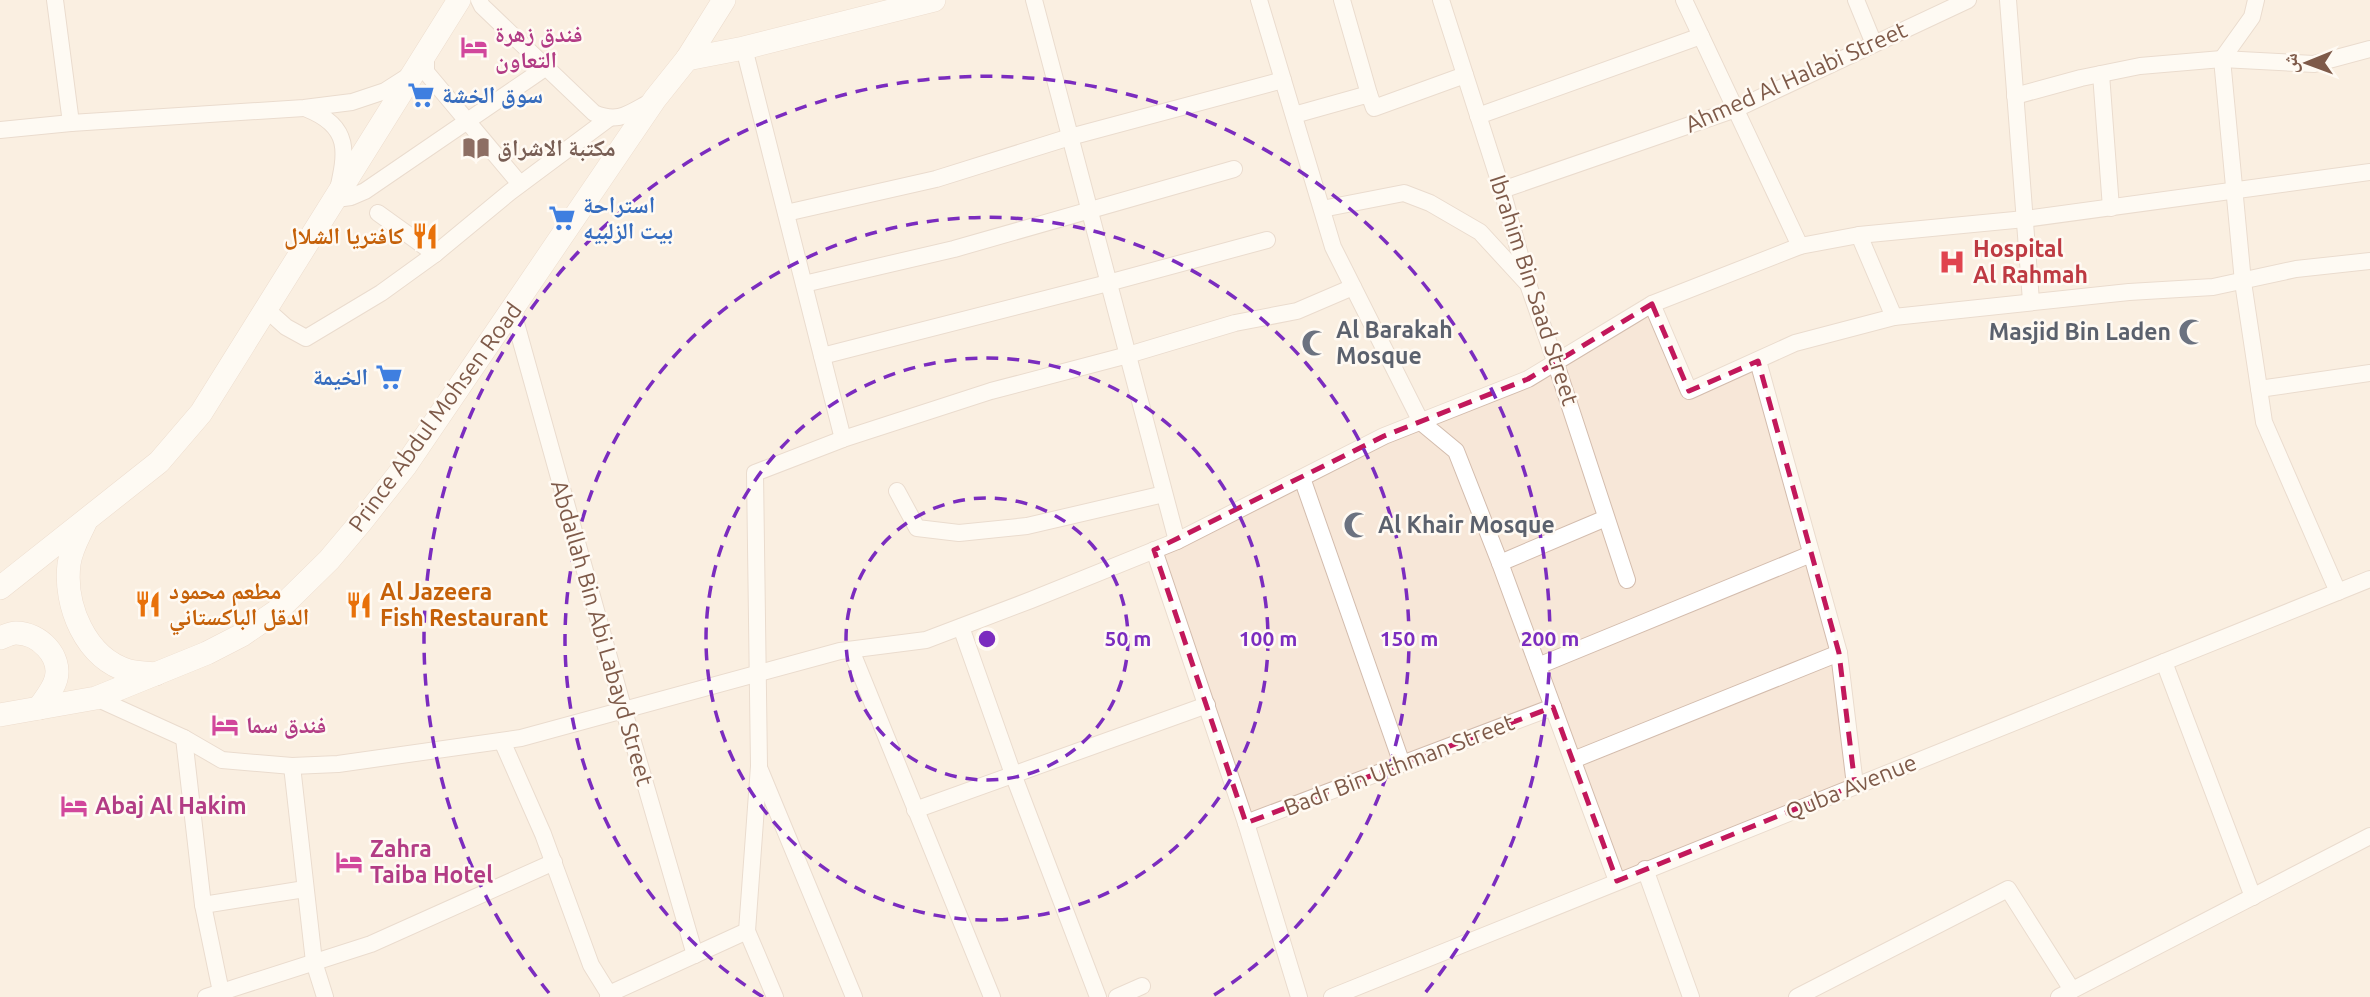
<svg xmlns="http://www.w3.org/2000/svg" width="2370" height="997" font-family="Ubuntu,'Noto Naskh Arabic',sans-serif">
<rect width="100%" height="100%" fill="#fef6ea"/>
<!-- residential -->
<rect fill="#f7e7d8" x="0" y="0" width="2370" height="997"/>
<g fill="none" stroke-linecap="round" stroke-linejoin="round">
<!-- street casing -->
<g stroke="#d3bcad" stroke-width="18">
<g id="street">
<polyline points="55,0 71,123"/>
<path d="M479,0L482,6L594,113C619,124 629,113 652,101"/>
<polyline points="1034,0 1177,541"/>
<polyline points="1259,0 1333,247 1421,422 1456,451 1500,563 1617,881"/>
<polyline points="1342,0 1369,94"/>
<polyline points="1441,0 1502,190 1528,284 1555,361 1627,580"/>
<polyline points="1684,0 1800,246"/>
<polyline points="1856,0 1874,44"/>
<polyline points="2008,0 2031,301"/>
<polyline points="2256,0 2252,17 2222,59 2243,282 2264,422 2338,592"/>
<polyline points="744,48 843,439"/>
<polyline points="426,54 426,72 520,184"/>
<polyline points="2101,74 2111,208"/>
<polyline points="2015,96 2081,78 2140,66 2222,59 2314,64 2370,49"/>
<path d="M307,109C355,128 345,157 336,199L351,197L365,191L545,68"/>
<polyline points="1294,115 1369,94 1374,108 1465,75"/>
<polyline points="1478,116 1701,36"/>
<polyline points="0,130 71,123 304,108 352,102 385,91 410,75"/>
<polyline points="1502,190 1736,109 1968,0"/>
<polyline points="1322,209 1404,193 1430,203 1480,232 1526,282"/>
<polyline points="378,213 435,254"/>
<polyline points="786,213 936,179 1070,137 1283,80"/>
<polyline points="1859,235 1894,317"/>
<polyline points="804,284 954,249 1234,169"/>
<polyline points="1652,304 1689,391 1795,343 1894,317 2129,292 2213,287 2296,269 2370,261"/>
<polyline points="266,309 286,327 306,338 381,293 435,254 510,192 608,119"/>
<polyline points="512,309 624,711 695,955"/>
<polyline points="822,356 1108,283 1267,240"/>
<polyline points="1758,361 1839,653 1855,785"/>
<polyline points="2259,389 2370,373"/>
<polyline points="1302,478 1402,764"/>
<polyline points="897,491 917,528 959,533 1027,526 1164,494"/>
<polyline points="1154,550 1246,823 1299,997"/>
<polyline points="1500,563 1606,518"/>
<polyline points="961,627 1013,774 1098,997"/>
<polyline points="851,650 992,997"/>
<polyline points="2164,662 2253,897"/>
<polyline points="1538,666 1811,554"/>
<polyline points="96,698 184,738 222,760 292,766 338,764 521,738 840,651 926,640 1031,600 1177,541 1384,436 1528,379 1652,304 1800,246 1859,235 2025,219 2370,172"/>
<polyline points="184,738 203,905 221,992"/>
<polyline points="502,741 543,834 591,965 609,994 613,997"/>
<polyline points="1573,760 1839,653"/>
<polyline points="292,766 314,962 325,997"/>
<polyline points="760,770 854,997"/>
<polyline points="915,810 1207,705"/>
<polyline points="1246,823 1553,707"/>
<polyline points="1645,869 1691,997"/>
<polyline points="203,905 305,889"/>
<polyline points="747,931 775,997"/>
<polyline points="206,997 371,944 554,862"/>
<polyline points="608,997 609,994 747,931 759,766 755,473 843,439 991,391 1128,355 1235,323 1297,311 1353,287"/>
<polyline points="1117,997 1142,986"/>
<polyline points="1332,997 2370,579"/>
<polyline points="1797,997 2008,889 2072,990"/>
<polyline points="2059,997 2370,836"/>
</g>
</g>
<!-- secondary casing -->
<g stroke="#d9bfad" stroke-width="24">
<g id="secondary">
<polyline points="687,59 744,48 934,0"/>
<path d="M85,523C79,536 71,549 69,564C64,605 85,658 129,671C137,673 148,673 156,674"/>
<polyline points="0,588 159,462 201,413 459,0"/>
<path d="M0,638C5,636 11,633 16,633C39,633 62,656 56,679C53,690 45,699 39,708"/>
<polyline points="0,715 96,698 207,653 242,635 277,611 329,560 361,522 406,465 655,99 687,59 724,0"/>
</g>
</g>
<!-- street -->
<use href="#street" stroke="#fff" stroke-width="16"/>
<!-- secondary -->
<use href="#secondary" stroke="#fff" stroke-width="23"/>
</g>
<!-- marked area -->
<path d="M0 0H2370V997H0ZM1652,304L1689,391L1758,361L1839,653L1855,785L1617,881L1553,707L1246,823L1154,550L1384,436L1528,379Z" fill="#fef6ea" fill-opacity=".55" fill-rule="evenodd"/>
<path fill="none" stroke="#c2185b" stroke-width="5" stroke-dasharray="14 9" stroke-linejoin="round" d="M1652,304L1689,391L1758,361L1839,653L1855,785L1617,881L1553,707L1246,823L1154,550L1384,436L1528,379Z"/>
<!-- distance rings -->
<g fill="none" stroke="#7b2cbf" stroke-width="3.5" stroke-dasharray="12 9">
<circle cx="987" cy="639" r="141"/>
<circle cx="987" cy="639" r="281"/>
<path d="M763 997A422 422 0 1 1 1211 997"/>
<path d="M549 993A563 563 0 1 1 1425 993"/>
</g>
<!-- icons -->
<defs>
<g id="hotel-bare" transform="scale(2.1)"><path d="M-6-4.5h1.5V1H6V5H4.5V3h-9V5H-6ZM-4 0a1.8 1.8 0 1 1 3.6 0ZM.5 0V-2.5h3Q6-2.5 6 0Z" fill="#d1479c" stroke="#fffaf3" stroke-width="2.5" paint-order="stroke"/></g>
<g id="supermarket-bare" transform="scale(2.1)"><path d="M-6-5.5h2.5l.6 2H6L4.5 2H-2.5L-4.4-4H-6ZM-1.5 3.2a1.3 1.3 0 1 0 .1 0ZM3 3.2a1.3 1.3 0 1 0 .1 0Z" fill="#3f7fe0" stroke="#fffaf3" stroke-width="2.5" paint-order="stroke"/></g>
<g id="library-bare" transform="scale(2.1)"><path d="M-6-4Q-3-5.5-.7-3.5V5Q-3 3-6 4ZM6-4Q3-5.5 .7-3.5V5Q3 3 6 4Z" fill="#8d6e63" stroke="#fffaf3" stroke-width="2.5" paint-order="stroke"/></g>
<g id="restaurant-bare" transform="scale(2.1)"><path d="M-5-6h1v4h1v-4h1v4h1v-4h1v5L-1.5 .5V6h-2V.5L-5-1ZM5-6V6H3V1.5H1.5Q1.5-4 5-6Z" fill="#e8710a" stroke="#fffaf3" stroke-width="2.5" paint-order="stroke"/></g>
<g id="hospital-bare" transform="scale(2.1)"><path d="M-5-5h3v3.5h4V-5h3V5h-3V1.5h-4V5h-3Z" fill="#e0444e" stroke="#fffaf3" stroke-width="2.5" paint-order="stroke"/></g>
<g id="mosque-bare" transform="scale(2.1)"><path d="M3.5-4.9A6 6 0 1 0 3.5 4.9A5 5 0 1 1 3.5-4.9Z" fill="#6b7280" stroke="#fffaf3" stroke-width="2.5" paint-order="stroke"/></g>
</defs>
<g fill-rule="evenodd">
<use href="#hotel-bare" x="474" y="47"/>
<use href="#supermarket-bare" x="421" y="95"/>
<use href="#library-bare" x="476" y="148"/>
<use href="#supermarket-bare" x="562" y="218"/>
<use href="#restaurant-bare" x="425" y="236"/>
<use href="#hospital-bare" x="1952" y="262"/>
<use href="#mosque-bare" x="2192" y="332"/>
<use href="#mosque-bare" x="1315" y="343"/>
<use href="#supermarket-bare" x="389" y="377"/>
<use href="#mosque-bare" x="1357" y="525"/>
<use href="#restaurant-bare" x="148" y="604"/>
<use href="#restaurant-bare" x="359" y="605"/>
<use href="#hotel-bare" x="225" y="725"/>
<use href="#hotel-bare" x="74" y="806"/>
<use href="#hotel-bare" x="349" y="862"/>
</g>
<g text-anchor="middle" stroke-width="5" stroke-linejoin="round" paint-order="stroke">
<!-- hotel labels -->
<g font-size="23" font-weight="bold" fill="#b23c85" stroke="#fffaf3" text-anchor="start">
<text x="495" y="42">فندق زهرة<tspan x="495" dy="26">التعاون</tspan></text>
<text x="246" y="733">فندق سما</text>
<text x="95" y="814">Abaj Al Hakim</text>
<text x="370" y="857">Zahra<tspan x="370" dy="26">Taiba Hotel</tspan></text>
</g>
<!-- street labels -->
<g font-size="23" fill="#7e5a49" stroke="#fffaf3">
<text transform="translate(1796 77) rotate(-24)" y="8">Ahmed Al Halabi Street</text>
<text transform="translate(1534 290) rotate(72)" y="8">Ibrahim Bin Saad Street</text>
<text transform="translate(435 417) rotate(-54)" y="8">Prince Abdul Mohsen Road</text>
<text transform="translate(602 633) rotate(74)" y="8">Abdallah Bin Abi Labayd Street</text>
<text transform="translate(1399 765) rotate(-21)" y="8">Badr Bin Uthman Street</text>
<text transform="translate(1851 787) rotate(-22)" y="8">Quba Avenue</text>
</g>
<!-- shop labels -->
<g font-size="23" font-weight="bold" fill="#366cbe" stroke="#fffaf3" text-anchor="start">
<text x="442" y="103">سوق الخشة</text>
<text x="583" y="213">استراحة<tspan x="583" dy="26">بيت الزلبيه</tspan></text>
<text x="368" y="385" text-anchor="end">الخيمة</text>
</g>
<!-- education labels -->
<g font-size="23" font-weight="bold" fill="#785e54" stroke="#fffaf3" text-anchor="start">
<text x="497" y="156">مكتبة الاشراق</text>
</g>
<!-- food labels -->
<g font-size="23" font-weight="bold" fill="#c56008" stroke="#fffaf3" text-anchor="start">
<text x="404" y="244" text-anchor="end">كافتريا الشلال</text>
<text x="169" y="599">مطعم محمود<tspan x="169" dy="26">الدقل الباكستاني</tspan></text>
<text x="380" y="600">Al Jazeera<tspan x="380" dy="26">Fish Restaurant</tspan></text>
</g>
<!-- health labels -->
<g font-size="23" font-weight="bold" fill="#be3a42" stroke="#fffaf3" text-anchor="start">
<text x="1973" y="257">Hospital<tspan x="1973" dy="26">Al Rahmah</tspan></text>
</g>
<!-- worship labels -->
<g font-size="23" font-weight="bold" fill="#5b616d" stroke="#fffaf3" text-anchor="start">
<text x="1336" y="338">Al Barakah<tspan x="1336" dy="26">Mosque</tspan></text>
<text x="2171" y="340" text-anchor="end">Masjid Bin Laden</text>
<text x="1378" y="533">Al Khair Mosque</text>
</g>
</g>
<circle cx="987" cy="639" r="10" fill="#7b2cbf" stroke="#fffaf3" stroke-width="3.5"/>
<g font-size="21" text-anchor="middle" font-weight="bold" fill="#7b2cbf" stroke="#fffaf3" stroke-width="5" stroke-linejoin="round" paint-order="stroke">
<text x="1128" y="646">50 m</text>
<text x="1268" y="646">100 m</text>
<text x="1409" y="646">150 m</text>
<text x="1550" y="646">200 m</text>
</g>
<!-- north arrow -->
<g transform="translate(2307 63) rotate(269)" stroke="#fffaf3" stroke-width="5" paint-order="stroke">
<path d="M0-5L12 26L0 18L-12 26Z" fill="#7e5a49"/>
<text y="-10" font-size="19" font-weight="bold" text-anchor="middle" fill="#7e5a49">ش</text>
</g>
</svg>
